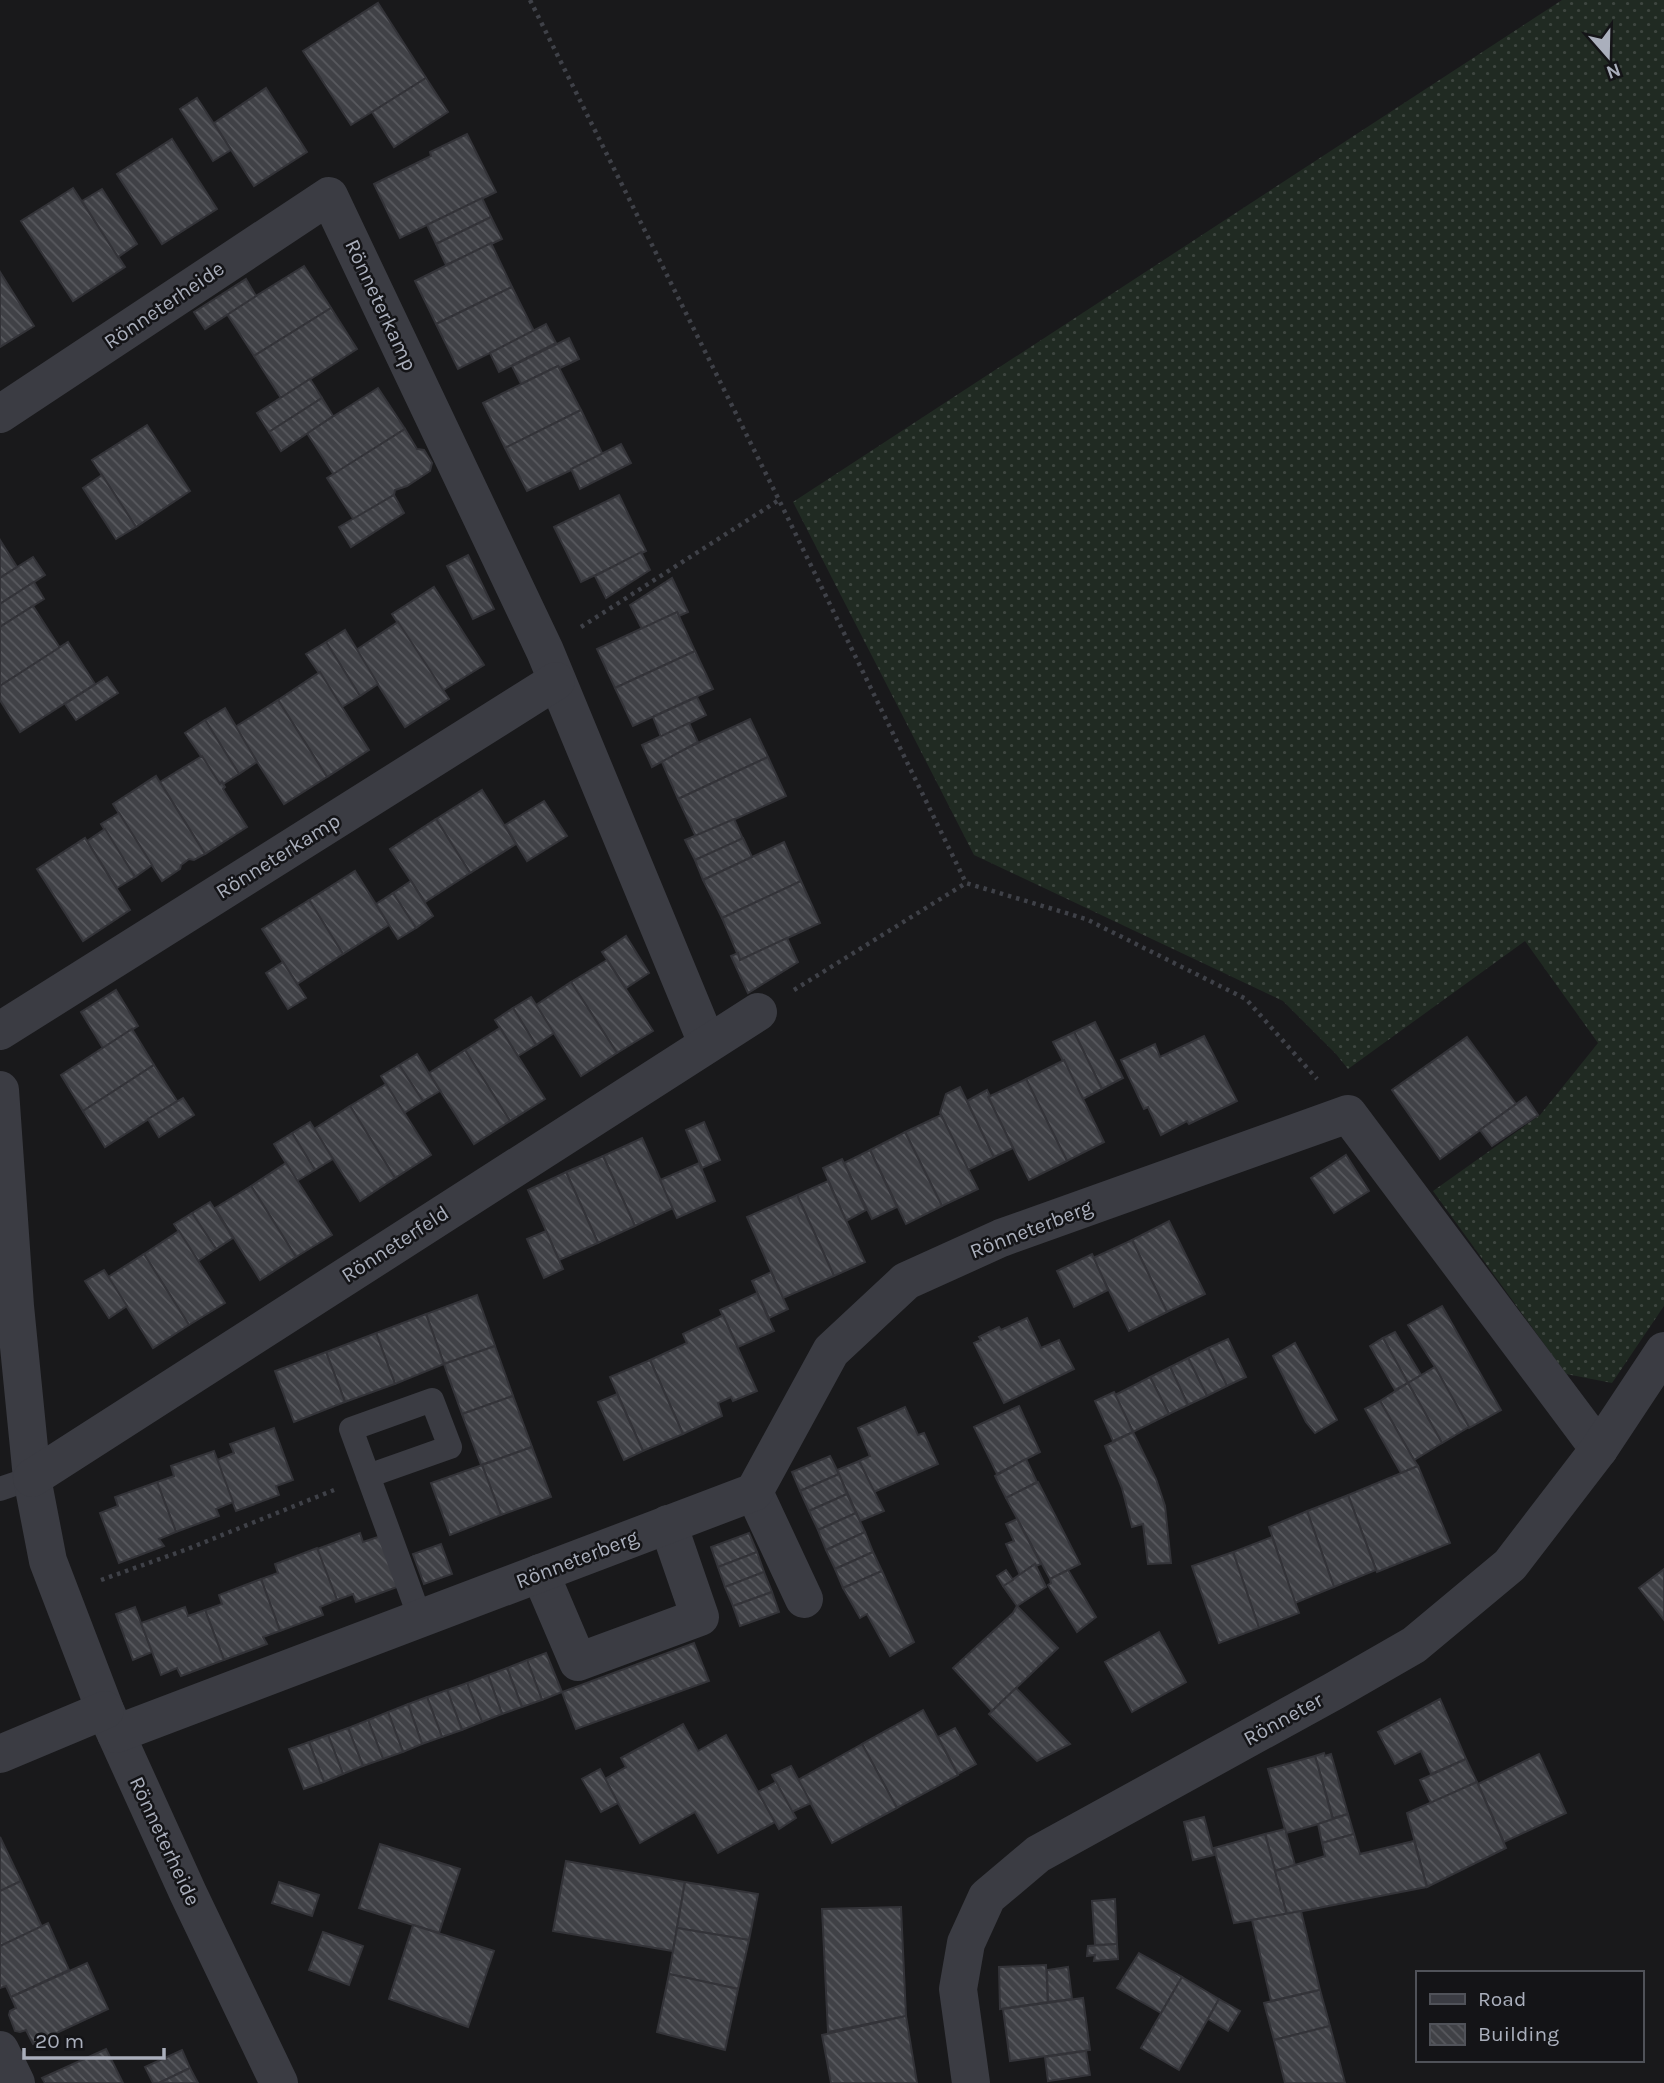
<svg xmlns="http://www.w3.org/2000/svg" width="1664" height="2083" font-family="Karla,sans-serif">
<defs>
<pattern id="grass-dots" width="8" height="8" patternUnits="userSpaceOnUse" patternTransform="scale(1.75)"><rect width="8" height="8" fill="#202a22"/><path d="M2 2h.1M6 6h.1" fill="none" stroke="#3e4640" stroke-width="1.8" stroke-linecap="round"/></pattern>
<pattern id="building-back-hatch" width="6" height="6" patternUnits="userSpaceOnUse" patternTransform="scale(1.75)"><rect width="6" height="6" fill="#404146"/><path d="M-1 5l2 2M0 0l6 6M5-1l2 2" fill="none" stroke="#595a5f"/></pattern>
</defs>
<rect width="100%" height="100%" fill="#19191b"/>
<!-- grass -->
<polygon fill="url(#grass-dots)" points="1562,0 1664,0 1664,1306 1612,1383 1566,1374 1433,1191 1540,1115 1598,1043 1525,941 1348,1069 1336,1054 1283,1001 974,855 793,502"/>
<!-- building -->
<g fill="url(#building-back-hatch)" stroke="#333338" stroke-width="2">
<polygon points="378,3 426,78 351,125 303,51"/>
<polygon points="426,78 448,112 394,147 372,112"/>
<polygon points="266,88 307,152 254,186 214,123"/>
<polygon points="197,98 231,150 213,161 180,109"/>
<polygon points="467,134 496,192 400,238 374,184 431,156 430,152"/>
<polygon points="172,139 217,209 162,244 117,174"/>
<polygon points="73,188 125,267 73,301 21,221"/>
<polygon points="102,189 137,244 118,257 82,201"/>
<polygon points="482,198 491,217 436,244 427,225"/>
<polygon points="491,217 502,239 446,265 436,244"/>
<polygon points="491,243 512,287 436,324 415,281"/>
<polygon points="304,266 331,308 254,356 227,314"/>
<polygon points="0,272 34,326 0,347"/>
<polygon points="246,279 256,296 205,329 194,312"/>
<polygon points="512,287 534,331 458,369 436,324"/>
<polygon points="331,308 357,349 281,398 254,356"/>
<polygon points="546,324 556,343 499,372 490,353"/>
<polygon points="569,338 579,359 560,368 558,366 521,384 512,366"/>
<polygon points="558,366 581,410 505,448 483,403"/>
<polygon points="310,379 322,398 269,432 257,413"/>
<polygon points="378,388 405,429 334,475 307,433"/>
<polygon points="322,398 333,416 281,451 269,432"/>
<polygon points="581,410 603,455 527,491 505,448"/>
<polygon points="147,425 190,491 136,527 92,460"/>
<polygon points="405,429 417,449 424,450 432,463 430,471 407,486 395,490 394,495 354,520 327,478"/>
<polygon points="621,444 631,463 580,489 571,469"/>
<polygon points="102,475 136,527 116,539 83,488"/>
<polygon points="394,495 404,513 351,547 339,527"/>
<polygon points="619,495 646,551 581,582 554,527"/>
<polygon points="0,540 17,567 0,578"/>
<polygon points="641,552 650,570 606,598 595,576"/>
<polygon points="468,555 494,609 473,619 447,566"/>
<polygon points="33,557 45,575 0,604 0,578"/>
<polygon points="672,578 688,612 679,616 677,612 642,629 630,605"/>
<polygon points="34,582 44,599 0,627 0,604"/>
<polygon points="434,587 484,665 442,691 392,614"/>
<polygon points="33,606 60,648 0,686 0,627"/>
<polygon points="677,612 695,651 615,688 597,649"/>
<polygon points="398,622 449,699 405,727 356,650"/>
<polygon points="345,630 378,684 360,696 326,642"/>
<polygon points="68,642 95,684 20,732 0,700 0,686"/>
<polygon points="326,642 360,696 342,707 306,654"/>
<polygon points="695,651 713,689 633,726 615,688"/>
<polygon points="320,672 369,750 327,777 278,700"/>
<polygon points="107,677 118,693 76,720 65,704"/>
<polygon points="697,697 706,715 661,737 653,717"/>
<polygon points="278,700 327,777 284,804 235,727"/>
<polygon points="225,708 257,762 239,774 205,720"/>
<polygon points="750,719 768,757 678,799 661,760"/>
<polygon points="205,720 239,774 223,784 222,782 220,784 185,733"/>
<polygon points="689,723 698,742 652,767 642,745"/>
<polygon points="202,756 220,784 222,782 225,787 223,789 247,827 205,854 160,782"/>
<polygon points="768,757 786,796 696,837 678,799"/>
<polygon points="156,776 205,854 194,860 189,859 181,865 180,869 162,881 113,804"/>
<polygon points="482,790 516,844 470,873 436,819"/>
<polygon points="544,801 567,836 527,861 505,825"/>
<polygon points="119,813 152,865 135,877 101,824"/>
<polygon points="436,819 470,873 425,902 390,849"/>
<polygon points="734,819 743,839 695,860 685,840"/>
<polygon points="105,829 135,877 117,888 87,841"/>
<polygon points="85,838 130,910 83,941 37,869"/>
<polygon points="743,838 752,857 703,880 695,860"/>
<polygon points="784,842 801,881 722,918 703,880"/>
<polygon points="355,871 389,925 343,954 309,900"/>
<polygon points="411,881 433,916 416,928 393,893"/>
<polygon points="801,881 820,923 740,960 722,918"/>
<polygon points="393,893 416,928 398,939 376,904"/>
<polygon points="309,900 343,954 297,984 262,929"/>
<polygon points="626,936 649,973 626,988 602,952"/>
<polygon points="787,938 798,962 748,993 731,956 738,953 740,960"/>
<polygon points="607,960 653,1031 617,1053 571,982"/>
<polygon points="283,962 306,998 288,1009 266,973"/>
<polygon points="571,982 617,1053 581,1076 536,1005"/>
<polygon points="116,990 138,1026 103,1048 81,1012"/>
<polygon points="531,997 554,1033 536,1045 513,1008"/>
<polygon points="513,1008 536,1045 518,1056 495,1020"/>
<polygon points="1095,1022 1123,1078 1102,1089 1074,1032"/>
<polygon points="500,1028 545,1099 510,1121 465,1050"/>
<polygon points="132,1029 154,1065 83,1111 61,1075"/>
<polygon points="1074,1032 1102,1089 1083,1099 1053,1042"/>
<polygon points="1204,1036 1237,1101 1189,1124 1187,1121 1161,1135 1148,1107 1144,1109 1121,1060 1155,1044 1160,1057"/>
<polygon points="1467,1037 1516,1104 1440,1159 1392,1090"/>
<polygon points="465,1050 510,1121 474,1144 429,1073"/>
<polygon points="417,1054 440,1091 423,1101 399,1065"/>
<polygon points="1064,1060 1104,1142 1067,1161 1026,1079"/>
<polygon points="154,1065 177,1101 105,1147 83,1111"/>
<polygon points="399,1065 423,1101 404,1113 381,1076"/>
<polygon points="1026,1079 1067,1161 1029,1180 988,1097"/>
<polygon points="386,1084 431,1155 395,1178 350,1106"/>
<polygon points="960,1087 994,1157 968,1170 940,1113 946,1094"/>
<polygon points="987,1090 990,1096 988,1097 1013,1148 994,1157 967,1101"/>
<polygon points="1526,1097 1538,1115 1492,1146 1480,1130"/>
<polygon points="183,1098 194,1115 159,1137 148,1119"/>
<polygon points="350,1106 395,1178 360,1201 314,1129"/>
<polygon points="941,1115 978,1189 942,1206 905,1132"/>
<polygon points="310,1122 333,1159 315,1170 292,1133"/>
<polygon points="704,1122 720,1160 702,1168 686,1130"/>
<polygon points="905,1132 942,1206 906,1224 870,1150"/>
<polygon points="292,1133 315,1170 297,1181 274,1144"/>
<polygon points="642,1138 673,1208 635,1226 603,1156"/>
<polygon points="870,1150 897,1207 872,1219 844,1163"/>
<polygon points="1346,1155 1369,1191 1334,1213 1311,1178"/>
<polygon points="603,1156 635,1226 598,1243 566,1172"/>
<polygon points="842,1159 866,1210 846,1221 823,1168"/>
<polygon points="286,1163 332,1235 296,1257 251,1186"/>
<polygon points="699,1163 715,1201 677,1218 660,1180"/>
<polygon points="566,1172 598,1243 559,1260 528,1190"/>
<polygon points="828,1181 865,1262 834,1276 797,1195"/>
<polygon points="251,1186 296,1257 260,1280 215,1208"/>
<polygon points="797,1195 834,1276 783,1298 747,1217"/>
<polygon points="210,1202 233,1238 216,1249 192,1213"/>
<polygon points="192,1213 216,1249 198,1261 174,1224"/>
<polygon points="1169,1221 1205,1294 1167,1312 1132,1240"/>
<polygon points="179,1231 225,1303 189,1325 144,1254"/>
<polygon points="546,1231 563,1269 544,1278 527,1239"/>
<polygon points="1132,1240 1167,1312 1129,1331 1093,1258"/>
<polygon points="144,1254 189,1325 153,1348 108,1277"/>
<polygon points="1092,1254 1108,1290 1074,1307 1057,1271"/>
<polygon points="104,1270 127,1306 109,1318 85,1281"/>
<polygon points="771,1272 788,1309 769,1318 752,1281"/>
<polygon points="757,1293 774,1331 738,1347 720,1310"/>
<polygon points="477,1295 495,1346 444,1364 426,1314"/>
<polygon points="1442,1306 1501,1410 1469,1428 1435,1367 1408,1325"/>
<polygon points="426,1314 444,1364 395,1384 376,1333"/>
<polygon points="723,1315 757,1391 733,1401 731,1397 718,1403 722,1416 683,1434 650,1360 687,1343 683,1334"/>
<polygon points="1027,1318 1041,1348 1059,1340 1074,1369 1004,1403 974,1343 981,1340 979,1337 999,1327 1001,1330"/>
<polygon points="1395,1332 1421,1375 1408,1383 1383,1338"/>
<polygon points="376,1333 395,1384 345,1402 326,1352"/>
<polygon points="1383,1338 1408,1383 1395,1390 1370,1346"/>
<polygon points="1228,1339 1246,1377 1227,1386 1208,1348"/>
<polygon points="1295,1343 1337,1420 1315,1433 1306,1422 1273,1356"/>
<polygon points="495,1346 513,1396 462,1414 444,1364"/>
<polygon points="1208,1348 1227,1386 1207,1396 1188,1358"/>
<polygon points="326,1352 345,1402 294,1422 275,1371"/>
<polygon points="1188,1358 1207,1396 1188,1405 1170,1367"/>
<polygon points="650,1360 683,1434 643,1451 610,1377"/>
<polygon points="1170,1367 1188,1405 1169,1414 1150,1377"/>
<polygon points="1435,1367 1469,1427 1442,1443 1408,1383"/>
<polygon points="1150,1377 1169,1414 1133,1432 1115,1395"/>
<polygon points="1408,1383 1442,1443 1414,1460 1380,1401"/>
<polygon points="1114,1392 1133,1432 1113,1441 1095,1401"/>
<polygon points="617,1394 643,1451 624,1460 598,1402"/>
<polygon points="513,1396 532,1447 481,1465 462,1414"/>
<polygon points="1380,1401 1414,1460 1418,1466 1401,1473 1365,1409"/>
<polygon points="1019,1406 1040,1452 997,1474 974,1427"/>
<polygon points="905,1407 918,1435 924,1433 938,1464 874,1492 859,1461 870,1456 858,1428"/>
<polygon points="274,1428 293,1480 276,1486 279,1495 236,1511 217,1460 234,1453 230,1444"/>
<polygon points="1133,1432 1156,1479 1165,1506 1171,1563 1148,1564 1143,1524 1132,1527 1122,1488 1105,1446"/>
<polygon points="532,1447 551,1497 501,1515 482,1465"/>
<polygon points="214,1451 233,1502 216,1509 219,1516 176,1532 157,1482 174,1476 171,1466"/>
<polygon points="830,1456 839,1474 800,1491 792,1472"/>
<polygon points="1026,1459 1037,1482 1006,1498 995,1476"/>
<polygon points="859,1461 884,1511 860,1521 837,1470"/>
<polygon points="482,1465 501,1515 450,1535 431,1483"/>
<polygon points="1418,1466 1450,1543 1377,1572 1348,1495"/>
<polygon points="839,1474 847,1494 809,1511 800,1491"/>
<polygon points="157,1482 176,1532 159,1539 164,1546 119,1563 100,1513 118,1506 115,1497"/>
<polygon points="1038,1482 1080,1564 1050,1579 1006,1498"/>
<polygon points="847,1494 856,1513 818,1530 809,1511"/>
<polygon points="1348,1495 1376,1570 1334,1587 1307,1511"/>
<polygon points="1307,1511 1334,1587 1295,1603 1269,1527"/>
<polygon points="856,1513 865,1532 826,1550 818,1530"/>
<polygon points="1017,1519 1041,1564 1036,1566 1035,1564 1020,1575 1006,1544 1014,1541 1006,1524"/>
<polygon points="865,1532 873,1552 835,1569 826,1550"/>
<polygon points="360,1533 363,1542 381,1536 400,1586 356,1602 353,1594 337,1600 317,1549"/>
<polygon points="749,1533 757,1552 718,1567 711,1547"/>
<polygon points="1272,1537 1299,1613 1259,1628 1233,1552"/>
<polygon points="441,1544 452,1574 424,1584 413,1554"/>
<polygon points="317,1548 337,1600 320,1607 323,1615 280,1631 261,1579 278,1573 275,1564"/>
<polygon points="757,1552 764,1572 725,1587 718,1567"/>
<polygon points="873,1552 882,1571 843,1588 835,1569"/>
<polygon points="1233,1552 1259,1628 1219,1643 1192,1566"/>
<polygon points="1035,1564 1046,1587 1017,1606 1003,1586"/>
<polygon points="1664,1569 1664,1620 1639,1588"/>
<polygon points="1006,1570 1013,1580 1003,1586 997,1576"/>
<polygon points="1068,1570 1096,1617 1077,1632 1048,1585 1051,1583 1050,1579"/>
<polygon points="882,1571 914,1642 890,1656 867,1614 860,1618 843,1588"/>
<polygon points="764,1572 772,1592 733,1606 725,1587"/>
<polygon points="261,1579 280,1631 263,1637 267,1644 224,1660 205,1610 222,1604 219,1595"/>
<polygon points="772,1592 779,1612 740,1626 733,1606"/>
<polygon points="1017,1606 1058,1648 992,1711 953,1668 1013,1613"/>
<polygon points="135,1607 152,1652 133,1660 116,1614"/>
<polygon points="185,1607 188,1616 205,1610 224,1660 181,1676 177,1668 161,1675 141,1623"/>
<polygon points="1159,1632 1186,1682 1132,1712 1105,1662"/>
<polygon points="694,1643 709,1681 576,1729 562,1692"/>
<polygon points="546,1653 562,1692 542,1700 527,1660"/>
<polygon points="527,1660 542,1700 522,1707 507,1668"/>
<polygon points="507,1668 522,1707 502,1714 488,1675"/>
<polygon points="488,1675 502,1714 482,1722 467,1683"/>
<polygon points="467,1683 482,1722 462,1730 447,1690"/>
<polygon points="1016,1688 1070,1744 1037,1761 989,1714"/>
<polygon points="447,1690 462,1730 442,1737 427,1697"/>
<polygon points="427,1697 442,1737 422,1744 408,1704"/>
<polygon points="1440,1699 1466,1759 1431,1774 1421,1751 1395,1764 1378,1732"/>
<polygon points="408,1704 422,1744 403,1752 388,1712"/>
<polygon points="923,1710 958,1775 897,1808 862,1744"/>
<polygon points="388,1712 403,1752 383,1759 368,1720"/>
<polygon points="368,1720 383,1759 363,1766 348,1728"/>
<polygon points="683,1724 698,1751 726,1735 775,1822 718,1853 695,1812 640,1843 605,1779 626,1767 621,1758"/>
<polygon points="348,1728 363,1766 343,1774 328,1735"/>
<polygon points="955,1728 976,1764 958,1774 938,1737"/>
<polygon points="328,1735 343,1774 324,1782 309,1742"/>
<polygon points="309,1742 324,1782 304,1789 289,1749"/>
<polygon points="862,1744 897,1808 832,1843 798,1780"/>
<polygon points="1324,1753 1325,1756 1331,1754 1348,1814 1333,1818 1315,1756"/>
<polygon points="1539,1754 1566,1813 1504,1842 1478,1784"/>
<polygon points="1315,1756 1333,1820 1286,1833 1268,1769"/>
<polygon points="1466,1759 1477,1782 1431,1803 1420,1780"/>
<polygon points="791,1766 811,1803 792,1812 772,1775"/>
<polygon points="600,1769 618,1803 601,1812 582,1779"/>
<polygon points="776,1782 796,1818 779,1829 758,1792"/>
<polygon points="1477,1782 1506,1848 1427,1887 1407,1813"/>
<polygon points="1348,1814 1354,1834 1322,1843 1318,1824"/>
<polygon points="1204,1817 1214,1855 1193,1860 1184,1822"/>
<polygon points="1285,1829 1295,1865 1275,1871 1265,1834"/>
<polygon points="1265,1834 1287,1914 1234,1923 1214,1848"/>
<polygon points="1354,1834 1360,1854 1414,1841 1427,1887 1287,1914 1275,1871 1325,1856 1322,1843"/>
<polygon points="0,1837 21,1881 0,1891"/>
<polygon points="380,1844 460,1869 439,1933 359,1908"/>
<polygon points="566,1861 685,1882 673,1951 553,1931"/>
<polygon points="21,1881 42,1927 0,1946 0,1891"/>
<polygon points="279,1882 319,1895 312,1916 272,1903"/>
<polygon points="685,1882 758,1894 749,1940 677,1928"/>
<polygon points="1115,1899 1117,1944 1095,1945 1092,1901"/>
<polygon points="901,1907 906,2016 828,2032 822,1909"/>
<polygon points="1301,1911 1320,1990 1271,2001 1252,1920"/>
<polygon points="48,1923 69,1970 11,1997 6,1986 0,1988 0,1946"/>
<polygon points="413,1925 494,1951 468,2027 389,1999"/>
<polygon points="677,1928 749,1940 738,1989 669,1974"/>
<polygon points="323,1932 363,1946 349,1985 309,1970"/>
<polygon points="1117,1944 1118,1959 1094,1961 1095,1955 1087,1956 1088,1946"/>
<polygon points="1139,1953 1182,1977 1161,2013 1117,1988"/>
<polygon points="87,1963 108,2009 33,2044 26,2030 20,2032 15,2031 9,2015 10,2011 16,2008 11,1997"/>
<polygon points="1046,1965 1048,2002 1000,2009 999,1967"/>
<polygon points="1068,1967 1072,1999 1048,2002 1047,1970"/>
<polygon points="669,1974 738,1989 725,2050 657,2032"/>
<polygon points="1182,1977 1219,1999 1179,2070 1141,2048"/>
<polygon points="1320,1990 1330,2026 1274,2040 1264,2003"/>
<polygon points="1083,1998 1090,2050 1010,2061 1003,2009"/>
<polygon points="1219,1999 1240,2011 1228,2031 1208,2019"/>
<polygon points="906,2016 917,2083 831,2083 822,2035"/>
<polygon points="1330,2026 1345,2083 1285,2083 1274,2040"/>
<polygon points="106,2049 123,2083 45,2083 42,2078"/>
<polygon points="182,2050 190,2068 159,2083 153,2083 145,2067"/>
<polygon points="1086,2051 1090,2075 1048,2081 1045,2057"/>
<polygon points="190,2068 198,2083 159,2083"/>
</g>
<g fill="none" stroke-linecap="round" stroke-linejoin="round">
<!-- path -->
<g stroke="#3f4148" stroke-width="4.5" stroke-dasharray="3.5 5" stroke-linecap="butt">
<polyline points="530,0 779,500 966,883 1086,919 1246,999 1317,1079"/>
<polyline points="581,627 779,500"/>
<polyline points="794,990 966,883"/>
<polyline points="101,1580 185,1550 334,1490"/>
</g>
<!-- lane -->
<g stroke="#3b3c43" stroke-width="24">
<polyline points="368,1476 450,1447 432,1400 351,1429 420,1618"/>
<polyline points="0,1489 32,1478"/>
</g>
<!-- street -->
<g stroke="#3b3c43" stroke-width="38">
<polyline points="0,414 329,196 545,651 707,1043"/>
<polyline points="0,1031 556,681"/>
<polyline points="0,1090 15,1306 32,1478 48,1561 105,1710 188,1893 279,2083"/>
<polyline points="32,1478 758,1012"/>
<polyline points="754,1492 804,1599"/>
<polyline points="540,1573 578,1662 700,1617 668,1524"/>
<polyline points="116,1734 754,1492 831,1351 906,1281 1001,1238 1348,1114 1599,1449"/>
<polyline points="0,1754 105,1710"/>
<polyline points="0,2050 16,2083"/>
<polyline points="971,2083 958,1989 966,1943 987,1897 1038,1854 1334,1691 1414,1645 1510,1565 1599,1449 1664,1351"/>
</g>
</g>
<g text-anchor="middle" stroke-width="5" stroke-linejoin="round" paint-order="stroke">
<!-- street labels -->
<g font-size="21" fill="#aaafbc" stroke="#141417">
<text transform="translate(164 305) rotate(-34)" y="7">Rönneterheide</text>
<text transform="translate(381 305) rotate(65)" y="7">Rönneterkamp</text>
<text transform="translate(278 856) rotate(-32)" y="7">Rönneterkamp</text>
<text transform="translate(1031 1229) rotate(-21)" y="7">Rönneterberg</text>
<text transform="translate(395 1244) rotate(-33)" y="7">Rönneterfeld</text>
<text transform="translate(577 1559) rotate(-21)" y="7">Rönneterberg</text>
<text transform="translate(1283 1719) rotate(-29)" y="7">Rönneter</text>
<text transform="translate(165 1841) rotate(65)" y="7">Rönneterheide</text>
</g>
</g>
<!-- legend -->
<rect x="1416" y="1971" width="228" height="91" fill="#141417" stroke="#505259" stroke-width="2"/>
<rect x="1430" y="1994" width="35" height="10" fill="#3b3c43" stroke="#505259" stroke-width="2"/>
<text x="1478" y="2006" font-size="21" fill="#aaafbc">Road</text>
<rect x="1430" y="2024" width="35" height="21" fill="url(#building-back-hatch)" stroke="#505259" stroke-width="2"/>
<text x="1478" y="2041" font-size="21" fill="#aaafbc">Building</text>
<!-- north arrow -->
<g transform="translate(1608 56) rotate(160)" stroke="#141417" stroke-width="5" paint-order="stroke">
<path d="M0-5L12 26L0 18L-12 26Z" fill="#aaafbc"/>
<text y="-10" font-size="19" font-weight="bold" text-anchor="middle" fill="#aaafbc">N</text>
</g>
<!-- scale -->
<path d="M24 2048v10h140v-10" fill="none" stroke="#aaafbc" stroke-width="3.5"/>
<text x="35" y="2048" font-size="21" fill="#aaafbc" stroke="#141417" stroke-width="5" paint-order="stroke">20 m</text>
</svg>
